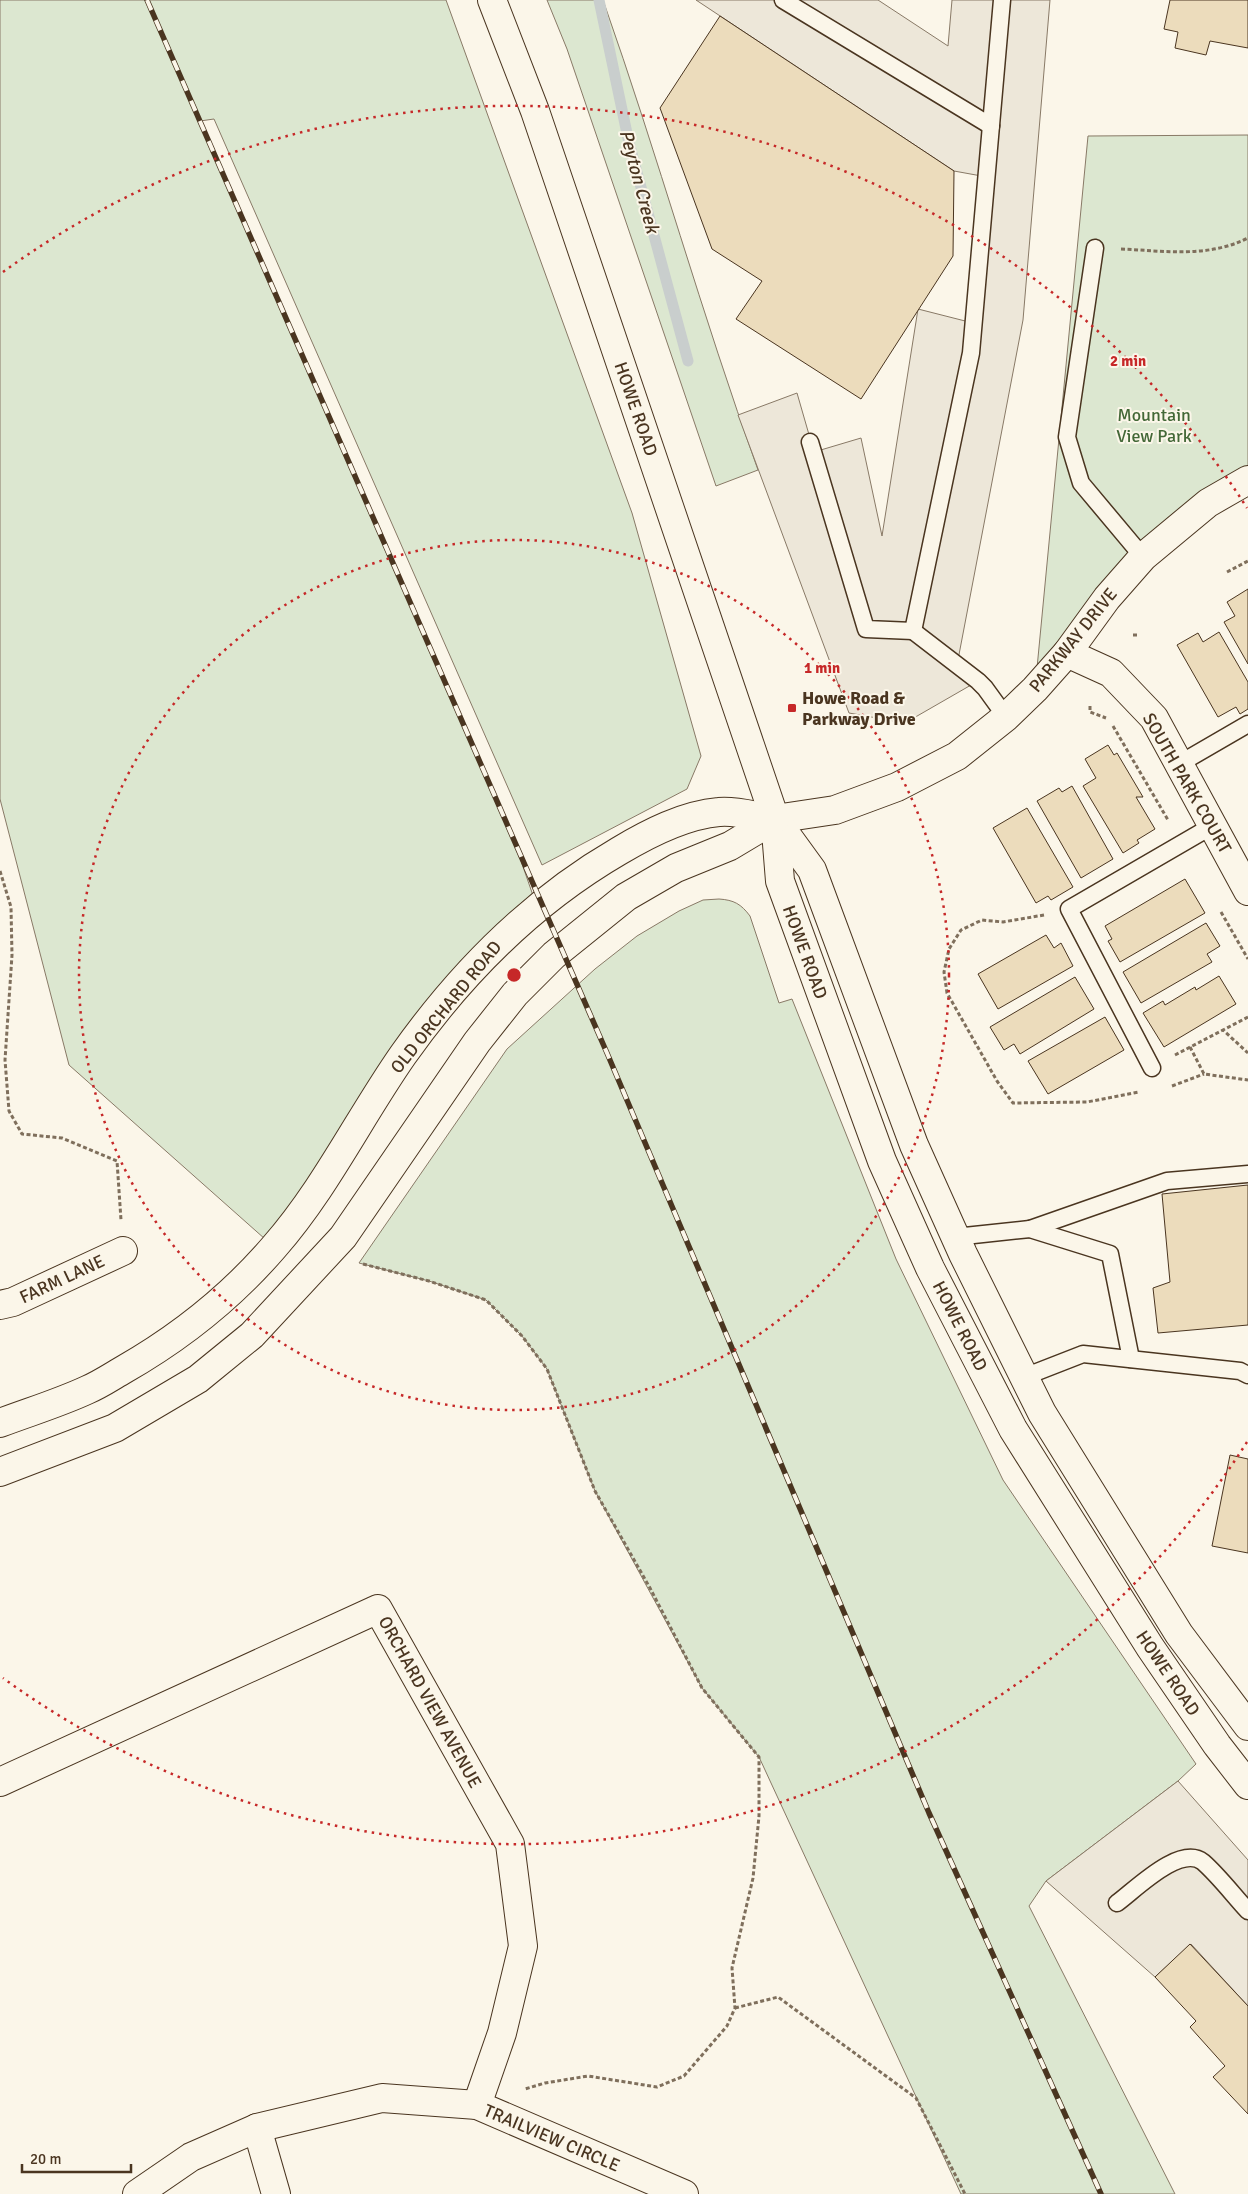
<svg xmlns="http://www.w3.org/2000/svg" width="1248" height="2194" font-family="Signika,sans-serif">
<rect width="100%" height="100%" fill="#fbf6e9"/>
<!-- green -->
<g fill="#dce7d0" stroke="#887966">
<polygon points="0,0 446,0 632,513 701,756 687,789 542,865 214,119 200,121 512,835 537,907 499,940 274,1247 69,1065 0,799"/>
<path d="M547,0H603C658,156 702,315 758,470L716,486L567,49Z"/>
<polygon points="1248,135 1248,480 1208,503 1035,689 1088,136"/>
<path d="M719,899C734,900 741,904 750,916L779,1003L792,999L896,1259L1003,1480L1196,1764L1178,1781L1046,1881L1029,1906L1175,2194H961L759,1757L702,1688L595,1491L547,1369L522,1336L486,1300L429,1281L359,1263L507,1049L595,969L637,936L679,911L703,900Z"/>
</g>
<!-- parking -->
<g fill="#ede7d9" stroke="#887966">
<polygon points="696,0 878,0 948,46 952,0 1050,0 1023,320 957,665 978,681 905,723 849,713 738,415 797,393 814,452 861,438 882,536 918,309 973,323 987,177 954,171"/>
<polygon points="1178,1781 1248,1860 1248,2006 1191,1944 1155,1977 1046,1881"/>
</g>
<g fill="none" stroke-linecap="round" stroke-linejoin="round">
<!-- stream -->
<polyline stroke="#c9cecd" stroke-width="11" points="599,0 629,143 688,361"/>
</g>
<!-- building -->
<g fill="#ecdcbc" stroke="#4a3520">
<polygon points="1170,0 1248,0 1248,48 1210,41 1206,55 1175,48 1178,32 1164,29"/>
<polygon points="720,16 954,171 953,256 861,399 736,319 762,281 712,249 660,108"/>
<polygon points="1248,589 1248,664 1224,622 1235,616 1227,602"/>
<polygon points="1219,632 1248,682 1248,709 1240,714 1236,707 1218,717 1177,645 1198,633 1203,642"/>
<polygon points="1108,745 1114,755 1117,753 1143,797 1136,797 1155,829 1137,840 1139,843 1123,853 1083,786 1096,778 1085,759"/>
<polygon points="1072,786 1113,859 1081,878 1037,801 1059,788 1062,792"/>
<polygon points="1027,808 1073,887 1051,900 1048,896 1036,903 993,828"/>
<polygon points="1185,879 1205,913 1120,962 1108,941 1112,939 1105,926"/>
<polygon points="1206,923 1220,946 1207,954 1212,962 1141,1003 1123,972"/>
<polygon points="1046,935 1054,948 1061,943 1073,966 998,1009 978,974"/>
<polygon points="1219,976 1236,1004 1164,1047 1143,1013 1163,1001 1165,1005 1195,987 1196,990"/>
<polygon points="1075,977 1094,1009 1020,1054 1014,1044 1004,1050 990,1027"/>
<polygon points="1105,1017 1124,1050 1048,1094 1028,1061"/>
<polygon points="1248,1185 1248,1325 1158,1333 1153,1288 1170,1282 1162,1194"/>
<polygon points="1230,1455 1248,1459 1248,1553 1212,1546"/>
<polygon points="1190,1944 1248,2006 1248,2114 1213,2077 1225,2066 1190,2027 1196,2021 1155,1977"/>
</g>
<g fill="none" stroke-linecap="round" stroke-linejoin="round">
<!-- service casing -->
<g stroke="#4a3520" stroke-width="19">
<g id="service">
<polyline points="783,0 991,126"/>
<polyline points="1095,248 1067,437 1081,483 1143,557"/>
<polyline points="810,442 866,629 913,631 971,353 1002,0"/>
<polyline points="913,631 978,681 985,688 1006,717"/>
<polyline points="1179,764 1248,724"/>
<polyline points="1152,1068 1069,909 1212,826"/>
<polyline points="1030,1229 1167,1181 1248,1174"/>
<polyline points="955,1237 1030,1229 1110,1254 1131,1359"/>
<polyline points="1024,1377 1083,1354 1240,1371 1248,1375"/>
<path d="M1117,1903C1135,1890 1180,1844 1203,1862C1219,1876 1234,1896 1248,1911"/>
</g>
</g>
<!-- minor casing -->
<g stroke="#4a3520" stroke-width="30">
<g id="minor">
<polyline points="1067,653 1111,673 1154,718 1248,891"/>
<polyline points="775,819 835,810 897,787 957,756 1006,717 1035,689 1067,653 1107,598 1143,557 1208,503 1248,480"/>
<polyline points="0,1305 13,1302 123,1251"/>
<polyline points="0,1782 378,1609 510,1844 523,1946 502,2033 477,2105"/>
<polyline points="257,2128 276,2194"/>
<polyline points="137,2194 191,2157 257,2128 382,2098 477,2105 684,2194"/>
</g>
</g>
<!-- tertiary casing -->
<g stroke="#4a3520" stroke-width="30">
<g id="tertiary">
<polyline points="492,0 535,111 775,819 780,881 882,1161 930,1268 1013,1429 1150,1647 1217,1745 1248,1785"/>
<polyline points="775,819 812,870 914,1145 963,1254 1042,1413 1179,1634 1248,1726"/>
<path d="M0,1423C29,1412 59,1403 87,1390C99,1385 111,1377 123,1370C179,1338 231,1297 274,1247C325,1189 359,1118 403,1055C461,973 533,901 619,851C649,833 684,815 719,812C737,810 757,817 775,819"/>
<polyline points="0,1472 115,1428 198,1379 252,1335 343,1237 477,1042 515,994 554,955 626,897 676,868 730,846 775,819"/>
</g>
</g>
<!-- path -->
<g stroke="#7f6f5c" stroke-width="3" stroke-dasharray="4 2.5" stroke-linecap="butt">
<path d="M1121,249C1165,251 1208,258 1248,238"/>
<polyline points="1227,572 1248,561"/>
<polyline points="1133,635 1138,635"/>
<polyline points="1090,706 1090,712 1106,718"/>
<polyline points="1113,726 1168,820"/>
<polyline points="0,871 11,907 12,955 5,1060 9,1111 22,1134 62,1138 117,1161 121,1220"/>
<polyline points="1221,912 1248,959"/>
<polyline points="1044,915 1003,922 982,920 961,930 949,949 944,972 947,993 997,1081 1013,1103 1087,1102 1139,1092"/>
<polyline points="1248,1017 1223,1030 1248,1053"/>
<polyline points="1190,1047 1204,1074 1248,1080"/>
<polyline points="1175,1055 1223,1030"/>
<polyline points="1172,1086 1204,1074"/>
<polyline points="363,1264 429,1281 486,1300 522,1336 547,1369 595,1491 650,1588 702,1688 759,1757 759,1816 753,1878 732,1968 735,2008 727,2026 684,2076 657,2087 588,2076 545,2083 525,2089"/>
<polyline points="735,2008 778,1997 916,2098 965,2194"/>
</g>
<!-- service -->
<use href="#service" stroke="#fbf6e9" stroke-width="16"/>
<!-- minor -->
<use href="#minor" stroke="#fbf6e9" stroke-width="28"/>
<!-- tertiary -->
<use href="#tertiary" stroke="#fbf6e9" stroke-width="28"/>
<!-- rail casing -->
<g stroke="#4a3520" stroke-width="5.5">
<polyline id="rail" points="147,0 607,1053 929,1813 1101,2194"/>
</g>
<!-- rail -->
<use href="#rail" stroke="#fbf6e9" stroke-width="4" stroke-dasharray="11" stroke-linecap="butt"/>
</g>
<!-- distance rings -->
<g fill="none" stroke="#c62828" stroke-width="2.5" stroke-dasharray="2.5 5">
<circle cx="514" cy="975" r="435"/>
<path d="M1247 1442A869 869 0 0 1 3 1678M3 272A869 869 0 0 1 1247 508"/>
</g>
<!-- markers -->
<rect fill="#c62828" stroke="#fbf6e9" stroke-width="2" x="787" y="703" width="10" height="10" rx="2.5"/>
<g text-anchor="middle" stroke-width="4" stroke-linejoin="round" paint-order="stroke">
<!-- street labels -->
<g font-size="18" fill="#4a3520" stroke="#fbf6e9">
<text transform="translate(636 409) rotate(71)" y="6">HOWE ROAD</text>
<text transform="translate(1073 640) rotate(-51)" y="6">PARKWAY DRIVE</text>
<text transform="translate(1187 783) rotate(60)" y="6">SOUTH PARK COURT</text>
<text transform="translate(805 952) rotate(70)" y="6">HOWE ROAD</text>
<text transform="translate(446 1007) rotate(-51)" y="6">OLD ORCHARD ROAD</text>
<text transform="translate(62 1279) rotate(-25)" y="6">FARM LANE</text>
<text transform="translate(960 1326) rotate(63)" y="6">HOWE ROAD</text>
<text transform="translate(1168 1673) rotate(56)" y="6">HOWE ROAD</text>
<text transform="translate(430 1702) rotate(61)" y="6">ORCHARD VIEW AVENUE</text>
<text transform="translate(552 2138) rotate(23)" y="6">TRAILVIEW CIRCLE</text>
</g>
<!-- park labels -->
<g font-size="18" fill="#436837" stroke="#fbf6e9">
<text x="1154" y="421">Mountain<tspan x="1154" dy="21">View Park</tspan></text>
</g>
<!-- poi labels -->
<g font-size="18" font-weight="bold" fill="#4a3520" stroke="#fbf6e9" text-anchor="start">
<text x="802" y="704">Howe Road &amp;<tspan x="802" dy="21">Parkway Drive</tspan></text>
</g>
<!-- water labels -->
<g font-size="19" font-style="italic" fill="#4a3520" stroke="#fbf6e9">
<text transform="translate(640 181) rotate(75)" y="7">Peyton Creek</text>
</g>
</g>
<circle cx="514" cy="975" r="8" fill="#c62828" stroke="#fbf6e9" stroke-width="2.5"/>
<g font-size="15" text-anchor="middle" font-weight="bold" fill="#c62828" stroke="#fbf6e9" stroke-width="4" stroke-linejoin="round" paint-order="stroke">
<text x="1128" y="366">2 min</text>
<text x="822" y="673">1 min</text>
</g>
<!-- scale -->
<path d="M22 2164v8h109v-8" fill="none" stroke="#4a3520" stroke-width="2.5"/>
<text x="30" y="2164" font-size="15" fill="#4a3520" stroke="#fbf6e9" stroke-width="4" paint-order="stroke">20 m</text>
</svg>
